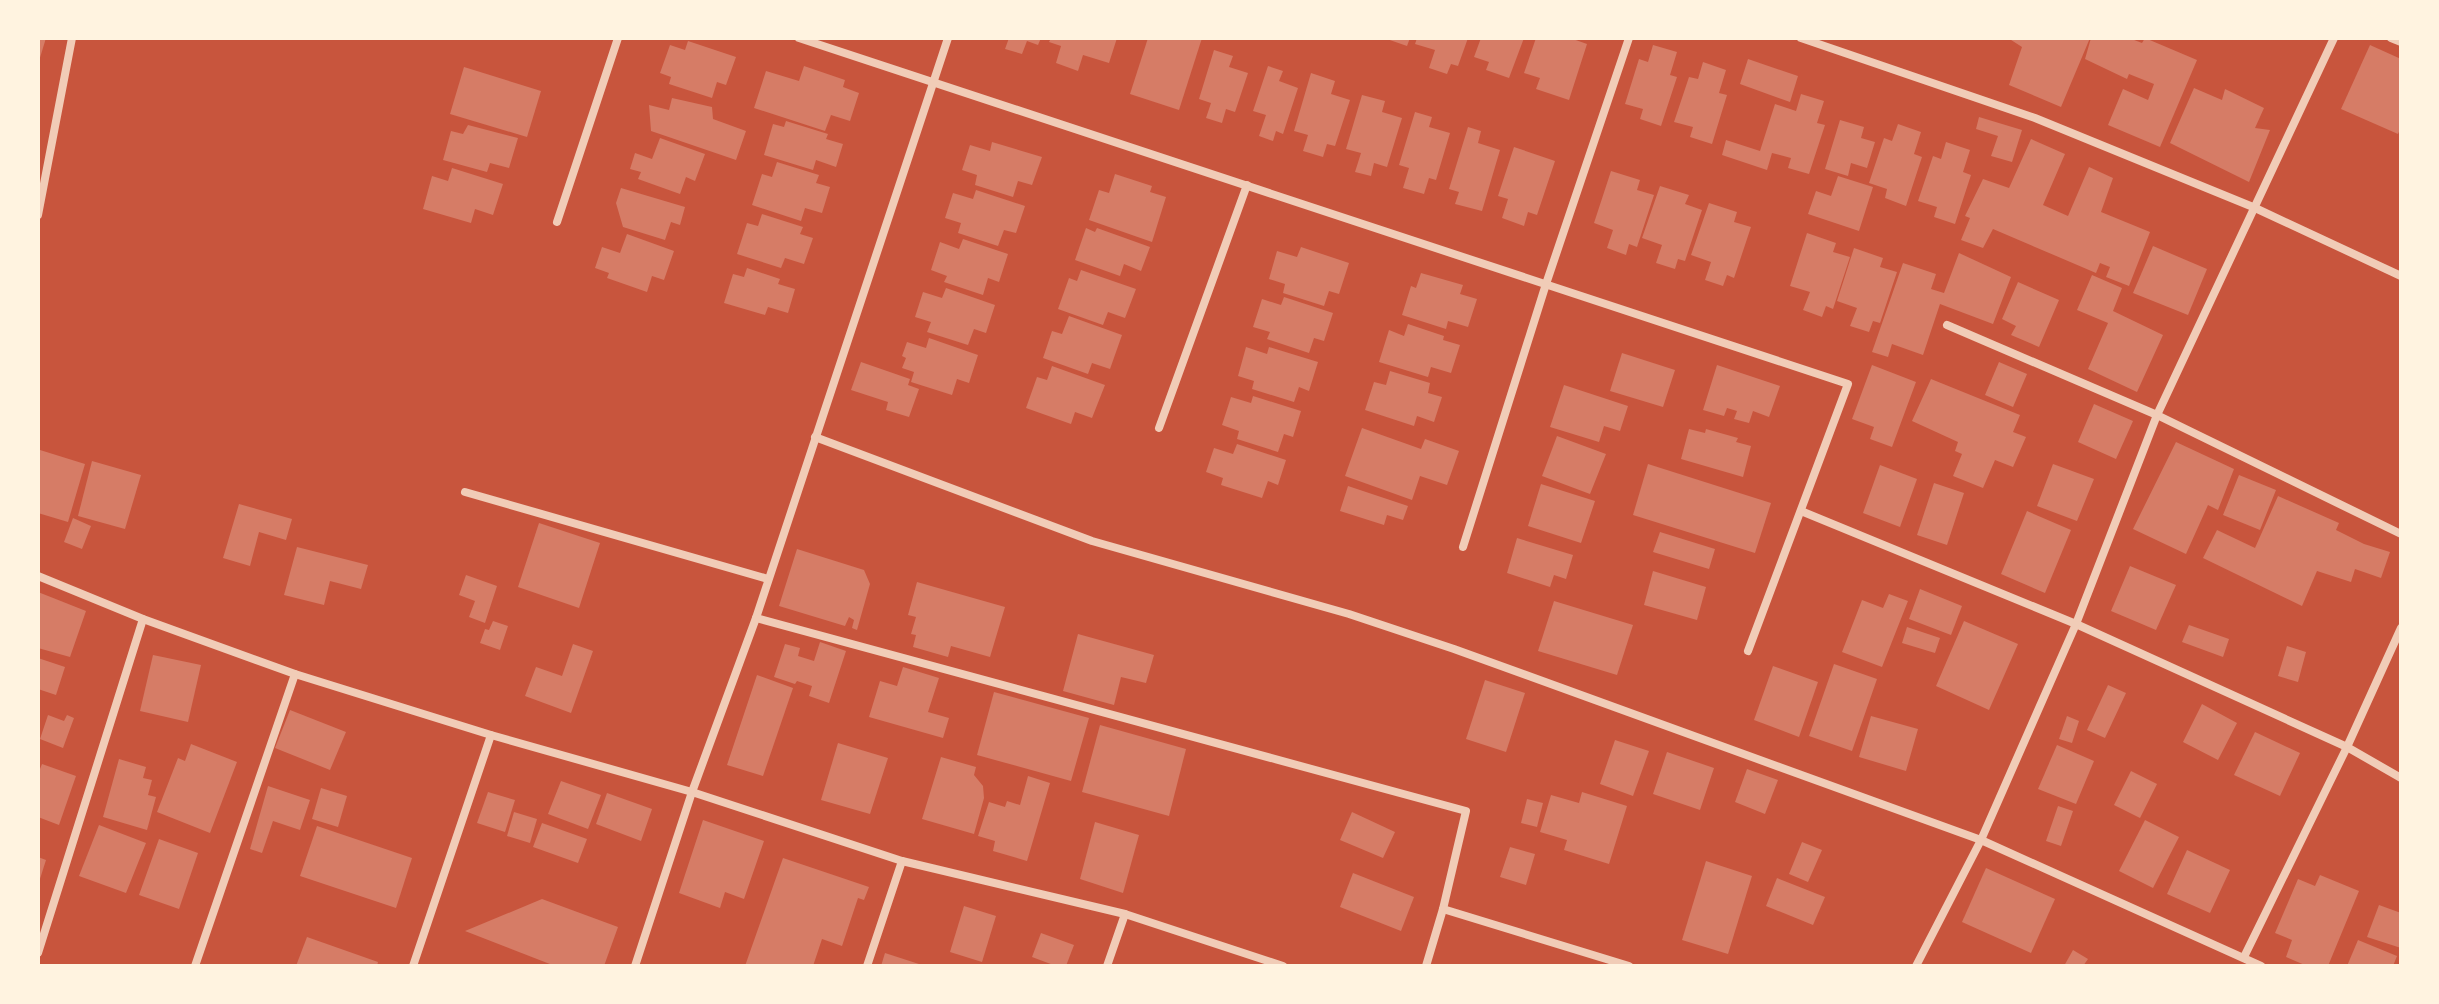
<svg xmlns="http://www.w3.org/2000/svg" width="2439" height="1004" font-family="'Source Sans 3',sans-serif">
<rect width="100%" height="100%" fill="#c8553d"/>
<!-- building -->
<g fill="#d67c66">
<polygon points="38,38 46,38 39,61 38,61"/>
<polygon points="1009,38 1041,38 1038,45 1027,41 1022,54 1005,49"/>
<polygon points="1051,38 1117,38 1109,63 1083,55 1078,71 1056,63 1061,46 1049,42"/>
<polygon points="1148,38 1202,38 1179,110 1130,94"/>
<polygon points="1384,38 1410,38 1407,46"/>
<polygon points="1417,38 1468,38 1458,66 1451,64 1447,74 1429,68 1435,50 1415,44"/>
<polygon points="1481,38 1524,38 1509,78 1486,70 1489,62 1474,57"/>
<polygon points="1536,38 1570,38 1587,44 1569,100 1536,89 1540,78 1524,73"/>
<polygon points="2008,38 2090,38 2061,107 2009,85 2022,47"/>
<polygon points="2091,38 2129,38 2142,43 2145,38 2197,60 2160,147 2108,125 2123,89 2148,100 2154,84 2129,74 2127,79 2085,59"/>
<polygon points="688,41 736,57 726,85 717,82 712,98 669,84 671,77 660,73 670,45 685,50"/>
<polygon points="1653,45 1677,52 1670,75 1677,77 1661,126 1640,119 1643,109 1625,104 1639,59 1648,62"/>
<polygon points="2370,45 2401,59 2401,127 2398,134 2341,109"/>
<polygon points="1214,50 1233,56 1229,67 1248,73 1235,112 1226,109 1222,123 1206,118 1211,103 1199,99"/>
<polygon points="1748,59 1798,76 1790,102 1740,84"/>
<polygon points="1703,62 1726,70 1719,93 1727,95 1712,144 1690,137 1693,127 1674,122 1689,77 1698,79"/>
<polygon points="804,66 845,80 843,87 859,93 850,121 831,115 825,131 754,108 766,71 799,81"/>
<polygon points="1268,66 1283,71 1279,81 1298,88 1283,134 1276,131 1273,141 1259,136 1266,115 1253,111"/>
<polygon points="464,67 541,91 527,137 450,114"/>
<polygon points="1311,73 1335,81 1331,94 1350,100 1335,146 1327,144 1323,157 1303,151 1308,135 1294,131"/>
<polygon points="2194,88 2222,100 2225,89 2264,108 2255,128 2270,130 2249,182 2170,143"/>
<polygon points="1801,94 1824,101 1817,123 1825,125 1809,174 1788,168 1791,158 1772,153 1767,170 1722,155 1726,140 1760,151 1775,104 1796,111"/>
<polygon points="1362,95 1385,101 1382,112 1402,118 1387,167 1374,163 1371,176 1355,172 1361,153 1346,149"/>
<polygon points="672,98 712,107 713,119 746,131 736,160 651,131 649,105 669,110"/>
<polygon points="1415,112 1432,117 1429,127 1450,133 1436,180 1429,178 1424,194 1403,188 1409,168 1399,165"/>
<polygon points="1979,117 2022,130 2012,162 1991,156 1998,136 1976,129"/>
<polygon points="1840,120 1864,127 1861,138 1875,142 1867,168 1851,163 1848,176 1825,169"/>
<polygon points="786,121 828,134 826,139 843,144 836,167 816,160 813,170 764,155 773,124 784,127"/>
<polygon points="1898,124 1921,132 1914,154 1922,157 1906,206 1885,198 1887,189 1869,183 1884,138 1892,141"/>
<polygon points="468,125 518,138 509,168 490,163 487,172 443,160 451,131 463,134"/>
<polygon points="1468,127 1481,131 1478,143 1500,150 1482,211 1455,204 1459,192 1449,189"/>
<polygon points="660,138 705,154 695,181 686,177 680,194 638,179 641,172 630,169 635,153 652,159"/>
<polygon points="2031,139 2065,154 2043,205 2068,216 2089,167 2113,178 2101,212 2150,232 2129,286 2106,277 2110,267 2100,263 2096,273 1993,229 1983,248 1961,240 1970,218 1965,216 1983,179 2009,188"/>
<polygon points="992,142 1042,157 1032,185 1018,181 1013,197 975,185 977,175 962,170 970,145 990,151"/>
<polygon points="1946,142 1970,150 1963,172 1971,175 1955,224 1934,217 1937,207 1918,201 1933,156 1941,159"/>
<polygon points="1514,147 1555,161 1537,215 1528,212 1524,226 1502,218 1508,199 1498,196"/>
<polygon points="777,162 819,175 816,183 830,187 822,213 805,208 801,221 752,205 762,174 772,177"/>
<polygon points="452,168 503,184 493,215 475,209 471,223 423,209 432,176 448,181"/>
<polygon points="1611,171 1640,180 1637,190 1654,195 1637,247 1629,244 1626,255 1607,248 1613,230 1594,223"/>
<polygon points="1115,174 1152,186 1150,192 1166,197 1152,242 1089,220 1099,190 1109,193"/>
<polygon points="1838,176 1873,187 1859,231 1808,214 1816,191 1831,196"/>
<polygon points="1660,186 1689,195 1685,204 1702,210 1685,261 1678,259 1675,269 1656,263 1662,245 1642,238"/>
<polygon points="621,188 685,207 680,225 671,222 665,240 623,227 616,203"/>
<polygon points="976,190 1025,206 1016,233 1004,230 998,246 958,233 961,223 945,218 953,193 973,199"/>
<polygon points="1709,203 1737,212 1734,222 1751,227 1734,278 1727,275 1723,286 1705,280 1711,262 1691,255"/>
<polygon points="762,214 803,227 800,234 813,238 804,264 785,258 781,268 737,254 747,223 758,226"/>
<polygon points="1086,228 1095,232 1097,228 1150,247 1141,271 1124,264 1120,276 1075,260"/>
<polygon points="1807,233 1836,243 1833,252 1850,257 1833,309 1826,306 1822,317 1803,310 1810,292 1790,286"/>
<polygon points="627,234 674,251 664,280 652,276 647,292 607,278 609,273 595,268 602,247 620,253"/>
<polygon points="963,239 1008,254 999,282 988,278 983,295 944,282 947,276 931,270 940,242 959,249"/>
<polygon points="2153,246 2207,269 2188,315 2133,293"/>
<polygon points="1301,247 1349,263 1339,294 1329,291 1324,306 1283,293 1285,284 1269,279 1277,251 1297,257"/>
<polygon points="1854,248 1883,258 1880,267 1897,272 1880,323 1873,321 1869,332 1850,326 1857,308 1837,301"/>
<polygon points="1959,253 2011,277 1993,324 1940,304 1923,355 1892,344 1888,357 1872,352 1903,263 1936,274 1931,289 1944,293"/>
<polygon points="747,268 780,279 778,284 795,289 788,313 768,307 765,315 724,303 733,274 744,277"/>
<polygon points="1081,270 1136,289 1125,318 1108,312 1103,325 1058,309 1069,278 1077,281"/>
<polygon points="1421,273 1463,285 1460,294 1477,299 1468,327 1448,321 1446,329 1402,315 1411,286 1416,288"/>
<polygon points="2092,275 2122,288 2113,311 2163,335 2137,392 2088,369 2108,323 2077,310"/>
<polygon points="2018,282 2059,300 2039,347 2011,335 2016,326 2002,319"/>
<polygon points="946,288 995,305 986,333 974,329 968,345 927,332 931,322 915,317 923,292 942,298"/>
<polygon points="1284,297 1333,313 1324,341 1314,338 1309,353 1267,339 1270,332 1253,327 1262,299 1281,305"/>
<polygon points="1069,316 1122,335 1110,369 1092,363 1088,374 1043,358 1052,331 1062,334"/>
<polygon points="1408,324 1444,336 1443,340 1460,345 1451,373 1431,367 1428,377 1379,362 1389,330 1404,336"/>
<polygon points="929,338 978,355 969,383 957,379 952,395 911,382 914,372 902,368 906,358 902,356 907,342 926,348"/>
<polygon points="1246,347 1267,354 1269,347 1318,362 1309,391 1299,387 1294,402 1252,389 1254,381 1238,376"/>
<polygon points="1622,353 1675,370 1663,407 1610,391"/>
<polygon points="861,362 910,379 908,385 919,389 909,417 886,410 888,402 851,390"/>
<polygon points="1999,362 2027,374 2013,407 1985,395"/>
<polygon points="1717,365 1780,386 1769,417 1753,411 1749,423 1734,419 1737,411 1727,408 1724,416 1703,410"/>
<polygon points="1872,365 1916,382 1892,447 1870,439 1874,427 1852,419"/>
<polygon points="1052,366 1105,385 1092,418 1075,412 1071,424 1026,408 1037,377 1047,380"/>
<polygon points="1390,371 1430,383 1428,393 1442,397 1434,422 1417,416 1414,426 1365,410 1374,382 1386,385"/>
<polygon points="1931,379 2020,415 2013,432 2026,437 2013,467 1995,460 1983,488 1953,476 1962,454 1955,451 1958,442 1912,421"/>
<polygon points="1564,385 1628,406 1620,431 1604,426 1599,442 1550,427"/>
<polygon points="1253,396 1301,411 1293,437 1284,434 1278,452 1237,439 1239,431 1222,425 1231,397 1251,403"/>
<polygon points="2094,404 2133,421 2116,459 2078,442"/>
<polygon points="1362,428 1421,449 1425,439 1459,451 1447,485 1420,476 1412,500 1345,476"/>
<polygon points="1689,429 1705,433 1706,429 1738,438 1736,442 1751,446 1743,477 1681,459"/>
<polygon points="1557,436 1606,454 1590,494 1542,476"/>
<polygon points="2176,442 2234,469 2218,510 2208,505 2186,554 2133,529"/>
<polygon points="1237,444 1286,460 1278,485 1268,481 1262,498 1221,485 1223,478 1206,472 1214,448 1233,454"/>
<polygon points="40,450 85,464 68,522 38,513"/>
<polygon points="92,461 141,475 125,529 78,516"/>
<polygon points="1648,464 1771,503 1755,553 1633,515"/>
<polygon points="2053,464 2094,479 2077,521 2037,506"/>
<polygon points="1880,465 1917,479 1900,527 1863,513"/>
<polygon points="2239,475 2276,490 2260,530 2223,515"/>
<polygon points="1934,483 1964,493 1947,545 1917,535"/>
<polygon points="1541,484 1595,501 1581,543 1528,526"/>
<polygon points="1348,486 1408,506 1403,520 1387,515 1384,525 1340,511"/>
<polygon points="2278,496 2339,523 2336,530 2364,544 2390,552 2381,578 2355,569 2351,582 2317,571 2302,606 2203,558 2217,530 2255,548"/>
<polygon points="239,504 292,519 286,540 259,532 250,566 223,558"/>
<polygon points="2027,511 2071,530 2045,593 2001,574"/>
<polygon points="73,518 91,526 82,549 64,542"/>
<polygon points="539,523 600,543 579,608 518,587"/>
<polygon points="1660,532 1715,549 1709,569 1653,552"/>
<polygon points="1517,538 1573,555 1566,579 1554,575 1550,587 1507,573"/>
<polygon points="297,547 368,565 361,589 330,581 324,605 284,595"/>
<polygon points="797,549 864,570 870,584 857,630 852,628 854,620 849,617 845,626 779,606"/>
<polygon points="2130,566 2176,585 2156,630 2111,611"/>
<polygon points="1653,571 1706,587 1697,620 1644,605"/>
<polygon points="466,575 497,586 485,623 469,617 475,601 459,595"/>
<polygon points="917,582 1005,607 990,657 951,646 948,657 913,647 916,635 911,634 916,617 908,615"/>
<polygon points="1920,589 1962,606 1951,635 1909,619"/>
<polygon points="38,592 86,611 70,657 38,648"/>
<polygon points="1889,594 1908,601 1882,667 1842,652 1862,600 1883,608"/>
<polygon points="1554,601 1633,625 1617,675 1538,651"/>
<polygon points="493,621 508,626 500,650 480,643 485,629 489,630"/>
<polygon points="1964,621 2018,644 1989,710 1936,686"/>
<polygon points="2189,625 2229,639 2223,657 2182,642"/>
<polygon points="1907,627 1940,638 1935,653 1902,643"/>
<polygon points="1078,634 1154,655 1146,683 1121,677 1114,705 1063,691"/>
<polygon points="820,642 846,651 829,703 809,696 812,686 797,681 795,684 774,677 785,644 800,648 798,656 814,661"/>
<polygon points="573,644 593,651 571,713 525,696 536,667 562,676"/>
<polygon points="2287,646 2306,652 2298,682 2278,676"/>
<polygon points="153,655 201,665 188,722 140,711"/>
<polygon points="38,658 65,667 56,695 38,689"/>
<polygon points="1834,664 1877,679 1852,751 1809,736"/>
<polygon points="1773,666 1818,682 1799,737 1754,720"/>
<polygon points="903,667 939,678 928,712 949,718 943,738 869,717 880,681 897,686"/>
<polygon points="757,675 793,688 763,776 727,765"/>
<polygon points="1485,680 1525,693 1506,752 1466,739"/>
<polygon points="2108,685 2126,693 2105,738 2087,730"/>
<polygon points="994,692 1089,718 1071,781 977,755"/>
<polygon points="2202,704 2237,723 2218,760 2183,742"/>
<polygon points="290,710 346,732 330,770 275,748"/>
<polygon points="48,715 64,721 67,715 74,718 63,748 40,739"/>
<polygon points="1871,716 1918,729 1906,771 1859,757"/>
<polygon points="2067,716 2079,721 2072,743 2059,739"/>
<polygon points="1100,725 1186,749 1169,816 1082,792"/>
<polygon points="2255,732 2300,753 2280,796 2234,775"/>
<polygon points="1615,740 1649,751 1633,796 1600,784"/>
<polygon points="838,743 888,758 870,814 821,800"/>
<polygon points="191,744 237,762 210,833 157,812 178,758 185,761"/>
<polygon points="2057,745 2094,761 2076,804 2038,789"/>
<polygon points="1667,752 1714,768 1700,810 1653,794"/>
<polygon points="941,757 976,767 974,775 983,786 984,798 974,834 922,819"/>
<polygon points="119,759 146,767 143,778 152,780 148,795 156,797 147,830 103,817"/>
<polygon points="42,764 76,776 59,825 38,817 38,774"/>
<polygon points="1747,769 1778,780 1765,814 1735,802"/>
<polygon points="2131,771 2157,784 2140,818 2114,805"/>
<polygon points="1028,776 1050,783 1027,861 993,851 995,841 978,836 989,802 1005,807 1007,801 1020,805"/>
<polygon points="561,781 601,795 588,829 548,814"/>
<polygon points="268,786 310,800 300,830 273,821 262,853 250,849"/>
<polygon points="321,788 347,796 338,827 312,819"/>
<polygon points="488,792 515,800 505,832 477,823"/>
<polygon points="1582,792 1627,806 1609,864 1564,850 1567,840 1540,832 1551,795 1579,803"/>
<polygon points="607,793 652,809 641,841 596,824"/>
<polygon points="1527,799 1543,803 1537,827 1521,823"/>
<polygon points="2058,806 2073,811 2061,846 2046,841"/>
<polygon points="514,812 537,819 530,843 507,836"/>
<polygon points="1352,812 1395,832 1383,858 1340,840"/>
<polygon points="703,820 764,841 744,899 725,892 720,908 679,893"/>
<polygon points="2145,820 2179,837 2153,888 2119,871"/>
<polygon points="1095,822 1139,835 1123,893 1080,879"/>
<polygon points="542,823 587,839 578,863 533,847"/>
<polygon points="99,825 146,843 126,893 79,876"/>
<polygon points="317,826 412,858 396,908 300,876"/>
<polygon points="159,839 198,853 179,909 139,895"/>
<polygon points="1802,842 1822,850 1808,882 1789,874"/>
<polygon points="1510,847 1535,854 1526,885 1500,877"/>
<polygon points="2187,850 2230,870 2210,913 2167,894"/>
<polygon points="38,857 46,860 39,882 38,882"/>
<polygon points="783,858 869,887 864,900 858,898 842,946 822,939 813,966 745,966"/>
<polygon points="1706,861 1752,876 1728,954 1682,940"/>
<polygon points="1986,868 2055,899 2031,953 1962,922"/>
<polygon points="1353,873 1414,897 1401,931 1340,907"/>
<polygon points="2320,875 2359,891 2328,966 2307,966 2286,957 2292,940 2275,933 2298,879 2315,886"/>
<polygon points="1777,878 1825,897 1813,925 1766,906"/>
<polygon points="542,899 618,927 604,966 555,966 465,931"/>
<polygon points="2379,905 2401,913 2401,948 2367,937"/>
<polygon points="964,906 996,916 982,962 950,952"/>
<polygon points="1041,933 1074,945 1066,966 1056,966 1032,957"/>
<polygon points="307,937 378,962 377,966 296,966"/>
<polygon points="2358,940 2397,956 2393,966 2347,966"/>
<polygon points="2073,950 2088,959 2083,966 2064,966"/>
<polygon points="885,953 922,965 922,966 881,966"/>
</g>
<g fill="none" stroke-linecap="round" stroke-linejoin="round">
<!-- minor -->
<g stroke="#f1ccb7" stroke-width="8">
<polyline points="799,38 1848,384 1748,651"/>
<polyline points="1801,38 2035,118 2253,207 2401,276"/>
<polyline points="2391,38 2401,42"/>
<polyline points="38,215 72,38"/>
<polyline points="557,222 618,38"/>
<polyline points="1947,325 2157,415 2401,534"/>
<polyline points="1159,428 1247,185"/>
<polyline points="815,437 1092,541 1349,614 1454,649 1981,840 2261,966"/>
<polyline points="465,492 768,579"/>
<polyline points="1801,511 2076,624 2347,747 2401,778"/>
<polyline points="1463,547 1546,284 1629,38"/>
<polyline points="38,576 143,619 295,674 491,735 692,792 902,861 1125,914 1283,966"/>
<polyline points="756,618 1466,811 1443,909 1426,966"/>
<polyline points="1443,909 1629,966"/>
<polyline points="38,953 143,619"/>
<polyline points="2244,957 2347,747 2401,628"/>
<polyline points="195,966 295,674"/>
<polyline points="413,966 491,735"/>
<polyline points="635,966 692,792 756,618 948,38"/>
<polyline points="867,966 902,861"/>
<polyline points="1107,966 1125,914"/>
<polyline points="1916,966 1981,840 2076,624 2157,415 2334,38"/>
</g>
</g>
<!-- border -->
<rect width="2439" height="1004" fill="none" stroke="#fff3e0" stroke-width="80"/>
</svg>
